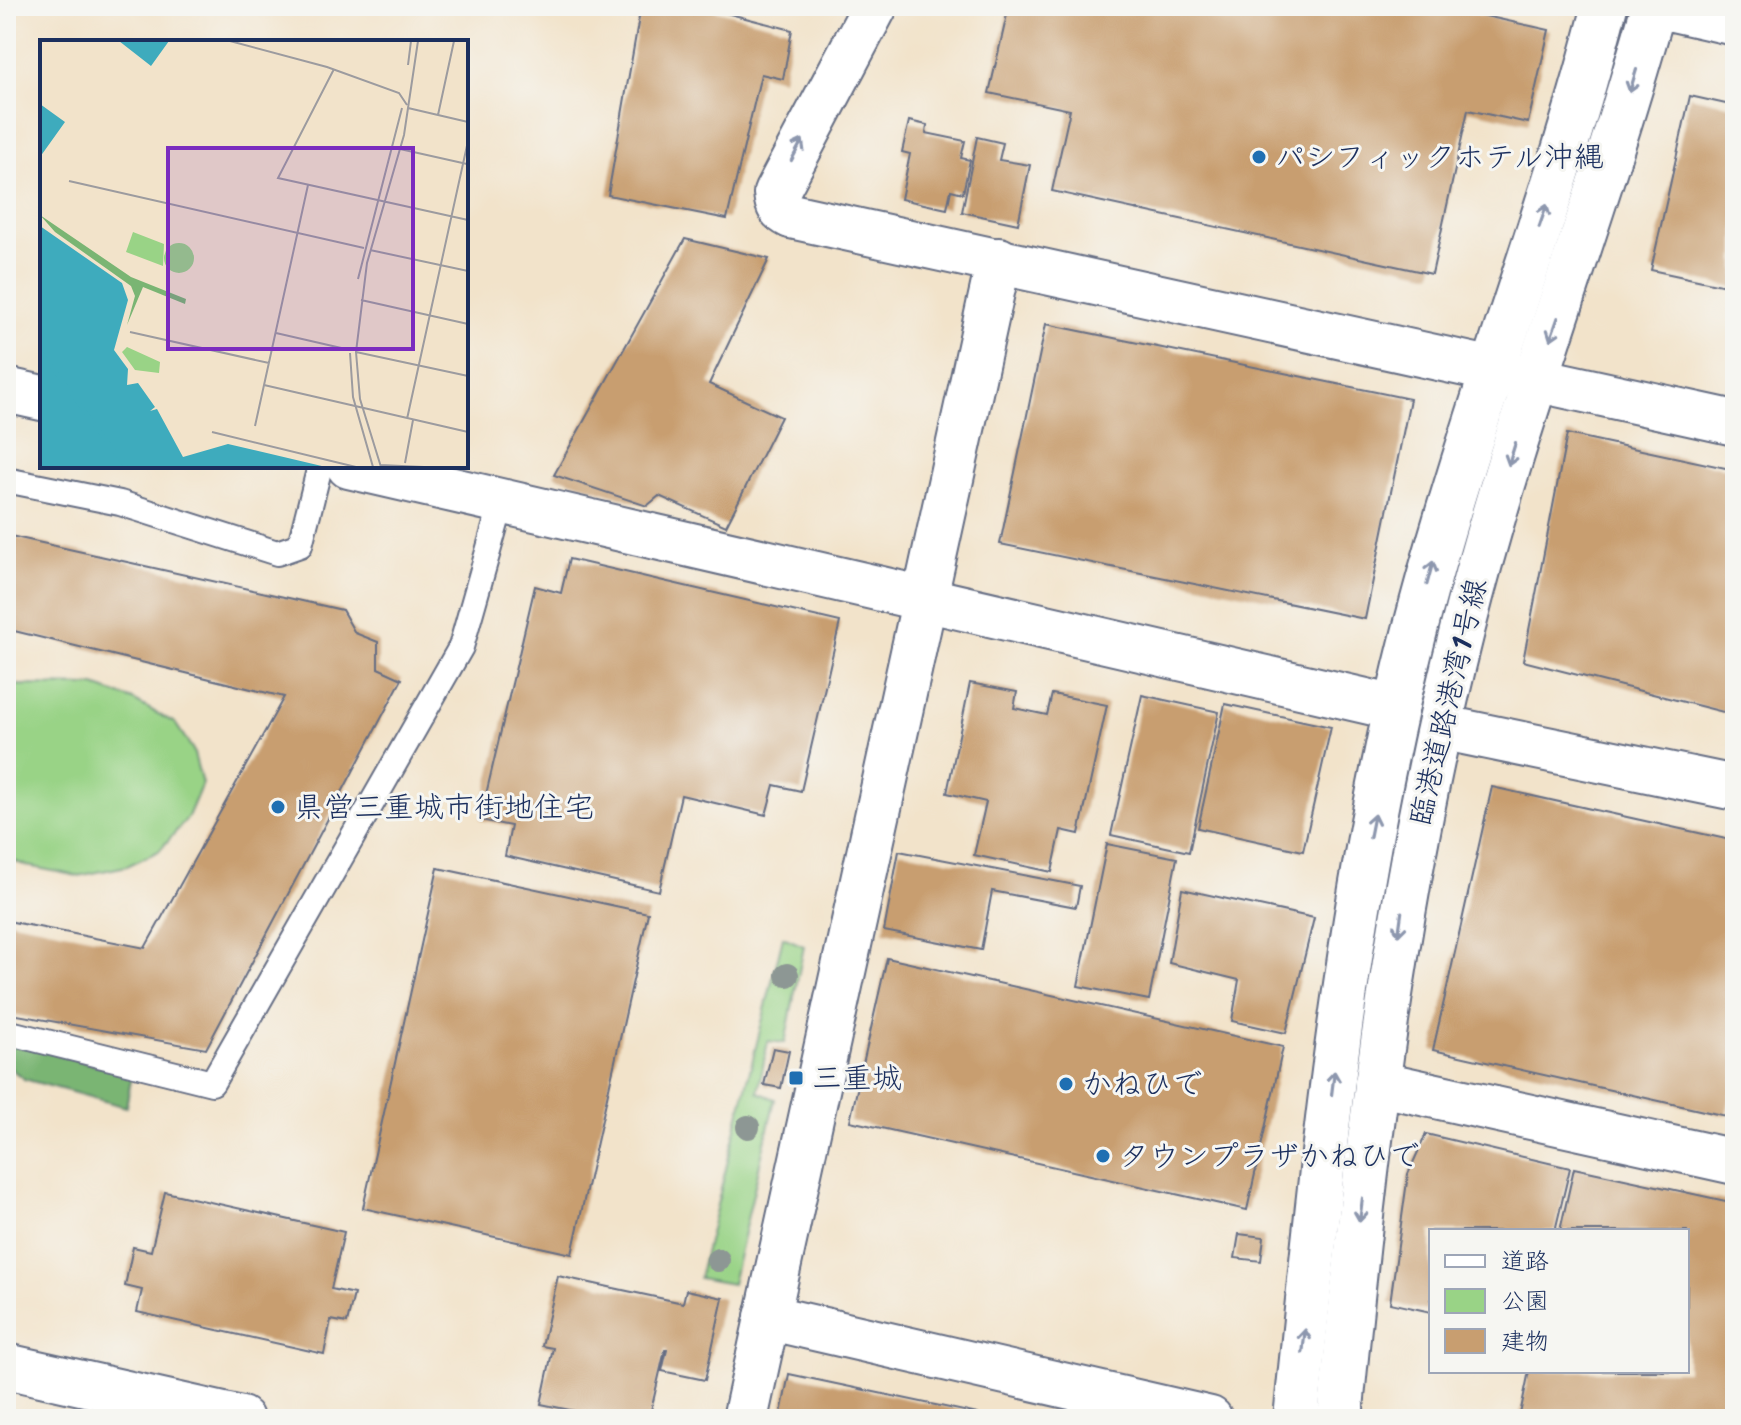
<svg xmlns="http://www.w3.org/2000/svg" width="1741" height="1425" font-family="Sriracha,'Klee One',sans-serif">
<rect width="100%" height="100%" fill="#f6f6f2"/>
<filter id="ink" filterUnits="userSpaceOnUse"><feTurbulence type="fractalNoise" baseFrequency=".0125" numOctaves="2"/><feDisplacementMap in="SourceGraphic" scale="16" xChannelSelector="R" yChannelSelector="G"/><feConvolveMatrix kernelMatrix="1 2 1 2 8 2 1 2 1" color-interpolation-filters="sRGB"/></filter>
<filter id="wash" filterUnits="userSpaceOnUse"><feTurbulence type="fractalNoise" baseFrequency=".006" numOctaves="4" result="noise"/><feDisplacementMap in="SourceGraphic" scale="32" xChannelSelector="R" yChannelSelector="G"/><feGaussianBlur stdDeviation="1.8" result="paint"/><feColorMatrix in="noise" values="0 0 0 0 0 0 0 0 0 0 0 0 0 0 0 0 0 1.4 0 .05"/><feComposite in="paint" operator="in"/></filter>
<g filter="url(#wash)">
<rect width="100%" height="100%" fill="#f2e3ca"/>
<!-- green -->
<g fill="#99d386" stroke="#5a8172" stroke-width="2">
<polygon points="13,685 95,686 133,700 175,723 193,750 202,784 187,819 159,851 127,866 78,876 27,866 6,858 6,686"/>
<polygon points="783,937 804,946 785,1043 768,1041 758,1092 775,1099 732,1284 699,1278"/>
</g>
<!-- forest -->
<polygon fill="#7ab573" stroke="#4a7268" stroke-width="2" points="6,1041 132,1075 126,1107 24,1079 6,1065"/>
<g id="blocks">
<!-- building -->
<g fill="#c89e70">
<polygon points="641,6 699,6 792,30 783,79 761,74 727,219 608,195"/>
<polygon points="1009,6 1029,6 1048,10 1049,6 1440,6 1549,30 1528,123 1468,110 1432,274 1052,191 1070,110 989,93"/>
<polygon points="1690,96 1735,106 1735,288 1651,270"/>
<polygon points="909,121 927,125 926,133 965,141 961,158 970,160 963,193 951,190 947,209 901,199 910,154 902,152"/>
<polygon points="977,137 1003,143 999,160 1030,165 1018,224 962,212"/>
<polygon points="685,239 769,259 709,384 781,417 726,526 659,496 647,506 554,475"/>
<polygon points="1046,324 1410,399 1365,619 1000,544"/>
<polygon points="1567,434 1735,470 1735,715 1523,661"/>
<polygon points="6,535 342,610 355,633 378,642 378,668 402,679 206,1049 6,1013 6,917 13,922 145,948 284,697 6,629"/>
<polygon points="569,559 840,622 801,791 774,785 766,815 681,795 659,891 505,856 511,826 480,820 535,586 561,593"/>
<polygon points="970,683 1017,692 1014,708 1047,715 1052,694 1107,705 1079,834 1061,830 1052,872 974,855 986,802 947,793"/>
<polygon points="1142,695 1219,712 1189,852 1111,835"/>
<polygon points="1225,704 1331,727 1303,851 1198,828"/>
<polygon points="1492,787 1735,841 1735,1075 1726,1116 1433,1050"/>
<polygon points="1107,844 1177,858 1149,1000 1078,986"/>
<polygon points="899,851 1080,886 1076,907 992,891 981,950 884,931"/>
<polygon points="438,868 648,913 572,1254 363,1208"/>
<polygon points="1182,889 1314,918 1286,1033 1232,1021 1239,980 1169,963"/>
<polygon points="887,958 1283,1047 1247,1210 850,1121"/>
<polygon points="773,1048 789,1051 781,1088 764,1085"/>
<polygon points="1426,1134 1570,1168 1555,1231 1431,1231 1431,1312 1390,1303 1408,1174"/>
<polygon points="1574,1168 1735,1203 1735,1419 1519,1419 1529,1371 1687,1371 1687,1231 1560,1231"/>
<polygon points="165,1192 344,1232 331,1289 354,1294 347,1323 331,1320 324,1354 137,1312 142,1290 125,1286 133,1247 151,1251"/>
<polygon points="1239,1234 1264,1237 1261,1261 1235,1258"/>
<polygon points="558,1276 683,1303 686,1290 723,1298 705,1380 662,1371 667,1350 665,1350 649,1419 613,1419 541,1404 553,1348 542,1346"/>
<polygon points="789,1374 997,1418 997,1419 780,1419"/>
</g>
</g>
</g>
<g filter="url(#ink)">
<use href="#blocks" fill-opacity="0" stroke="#666e84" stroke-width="2"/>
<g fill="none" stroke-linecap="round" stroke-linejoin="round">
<!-- service casing -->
<g stroke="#666e84" stroke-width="28">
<g id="service">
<polyline points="6,480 120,503 277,553 300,545 320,466"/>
<polyline points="6,1032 212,1083 461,647 502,502"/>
</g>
</g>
<!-- minor casing -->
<g stroke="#666e84" stroke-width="48">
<g id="minor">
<polyline points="1660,6 1735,23"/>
<path d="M791,216C780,211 777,205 776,193L875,6"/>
<polyline points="6,390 42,398"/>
<polyline points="349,466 1396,708"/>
<polyline points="1440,727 1735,788"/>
<polyline points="1377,1083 1735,1162"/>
<polyline points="767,1317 1210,1419"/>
<polyline points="6,1366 241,1419"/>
<polyline points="745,1419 999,260"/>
</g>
</g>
<!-- tertiary casing -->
<g stroke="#666e84" stroke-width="48">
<g id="tertiary">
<polyline points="791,216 1735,423"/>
<path d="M1296,1419C1322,1156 1349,890 1414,634C1468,422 1551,218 1605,6"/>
<path d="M1340,1419C1365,1152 1397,887 1463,627C1516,417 1596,215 1654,6"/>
</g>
</g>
<!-- service -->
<use href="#service" stroke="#fff" stroke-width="24"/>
<!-- minor -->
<use href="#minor" stroke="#fff" stroke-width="44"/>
<!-- tertiary -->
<use href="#tertiary" stroke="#fff" stroke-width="44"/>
</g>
<!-- trees -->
<g fill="#8d9794">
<circle cx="787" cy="975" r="12"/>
<circle cx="748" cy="1127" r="12"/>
<circle cx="718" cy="1260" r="12"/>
</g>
<!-- one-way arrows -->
<defs><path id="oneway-shaft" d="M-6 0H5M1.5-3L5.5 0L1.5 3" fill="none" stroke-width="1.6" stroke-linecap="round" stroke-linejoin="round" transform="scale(2)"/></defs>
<g stroke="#8d97ae">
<use href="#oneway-shaft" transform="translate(1633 81) rotate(107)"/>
<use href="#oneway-shaft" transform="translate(797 150) rotate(-62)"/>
<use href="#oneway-shaft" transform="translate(1543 216) rotate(-71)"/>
<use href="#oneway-shaft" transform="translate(1554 329) rotate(109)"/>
<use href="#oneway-shaft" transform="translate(1512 454) rotate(107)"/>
<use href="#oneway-shaft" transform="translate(1430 573) rotate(-75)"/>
<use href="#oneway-shaft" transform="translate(1372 826) rotate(-79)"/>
<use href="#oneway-shaft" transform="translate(1400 924) rotate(98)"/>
<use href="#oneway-shaft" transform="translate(1333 1083) rotate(-83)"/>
<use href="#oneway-shaft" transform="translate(1361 1210) rotate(97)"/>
<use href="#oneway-shaft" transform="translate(1304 1341) rotate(-84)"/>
</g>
</g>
<!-- markers -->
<g fill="#1f6fb2" stroke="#f6f6f2" stroke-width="3">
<circle cx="1259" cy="157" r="8"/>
<circle cx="278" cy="807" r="8"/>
<rect x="788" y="1070" width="16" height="16" rx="4"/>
<circle cx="1066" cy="1084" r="8"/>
<circle cx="1103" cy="1156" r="8"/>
</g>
<g text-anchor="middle" stroke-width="6" stroke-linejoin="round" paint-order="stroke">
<!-- poi labels -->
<g font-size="30" fill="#1b2f5e" stroke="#f6f6f2" text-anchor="start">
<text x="1275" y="167">パシフィックホテル沖縄</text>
<text x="294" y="817">県営三重城市街地住宅</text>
<text x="812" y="1088">三重城</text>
<text x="1082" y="1094">かねひで</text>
<text x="1119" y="1166">タウンプラザかねひで</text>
</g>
<!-- street labels -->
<g font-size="30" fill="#1b2f5e" stroke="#f6f6f2">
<text transform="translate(1448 702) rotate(-77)" y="10">臨港道路港湾1号線</text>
</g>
</g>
<!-- overview -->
<g transform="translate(40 40)">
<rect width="428" height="428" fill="#f2e3ca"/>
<path d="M93,192L124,204L123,226L86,212ZM124 218a15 15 0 1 1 30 0a15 15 0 1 1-30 0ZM87,307L120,322L119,333L95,330L82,312Z" fill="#99d386"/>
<path d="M0,175L91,237L146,259L145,264L103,247L87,285L95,256L91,246L15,192Z" fill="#7ab573"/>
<path d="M79,1H129L111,26ZM0,64L25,82L0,117ZM0,186L82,243L88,260L74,310L88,329L87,345L98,343L115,367L110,371L117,369L143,417L188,404L286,427H0Z" fill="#3eabbd"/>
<path fill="none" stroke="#3eabbd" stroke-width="4" d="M0,311L86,427"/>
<path fill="none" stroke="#9c9b9f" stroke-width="2" d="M190,1L287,27L359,53L367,65M368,25L371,1M294,29L238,138L428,180M368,68L428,82M398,75L414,1M360,109L427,124M29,141L324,208M330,210L428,231M318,239L362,68M321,260L428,284M90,292L229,323M236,293L310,310M316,312L428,336M310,313L313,357L333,427M224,345L428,392M367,379L428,101M215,386L268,145M172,392L316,427M365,423L373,380M340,425L384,427M341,427L320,359L316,312L327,223L364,95L378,1"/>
<path fill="#7b2cbf" fill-opacity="0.15" stroke="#7b2cbf" stroke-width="4" d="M128,108H373V309H128Z"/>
<rect width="428" height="428" fill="none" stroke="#1b2f5e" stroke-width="4"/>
</g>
<!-- margin -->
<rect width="1741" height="1425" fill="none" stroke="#f6f6f2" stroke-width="32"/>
<!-- legend -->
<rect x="1429" y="1229" width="260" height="144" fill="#f6f6f2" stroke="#9ea6b7" stroke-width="2"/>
<rect x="1445" y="1255" width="40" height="12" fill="#ffffff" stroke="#9ea6b7" stroke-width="2"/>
<text x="1501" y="1269" font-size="24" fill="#1b2f5e">道路</text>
<rect x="1445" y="1289" width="40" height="24" fill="#99d386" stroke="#9ea6b7" stroke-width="2"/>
<text x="1501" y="1309" font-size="24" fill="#1b2f5e">公園</text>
<rect x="1445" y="1329" width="40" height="24" fill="#c89e70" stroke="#9ea6b7" stroke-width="2"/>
<text x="1501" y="1349" font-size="24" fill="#1b2f5e">建物</text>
</svg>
